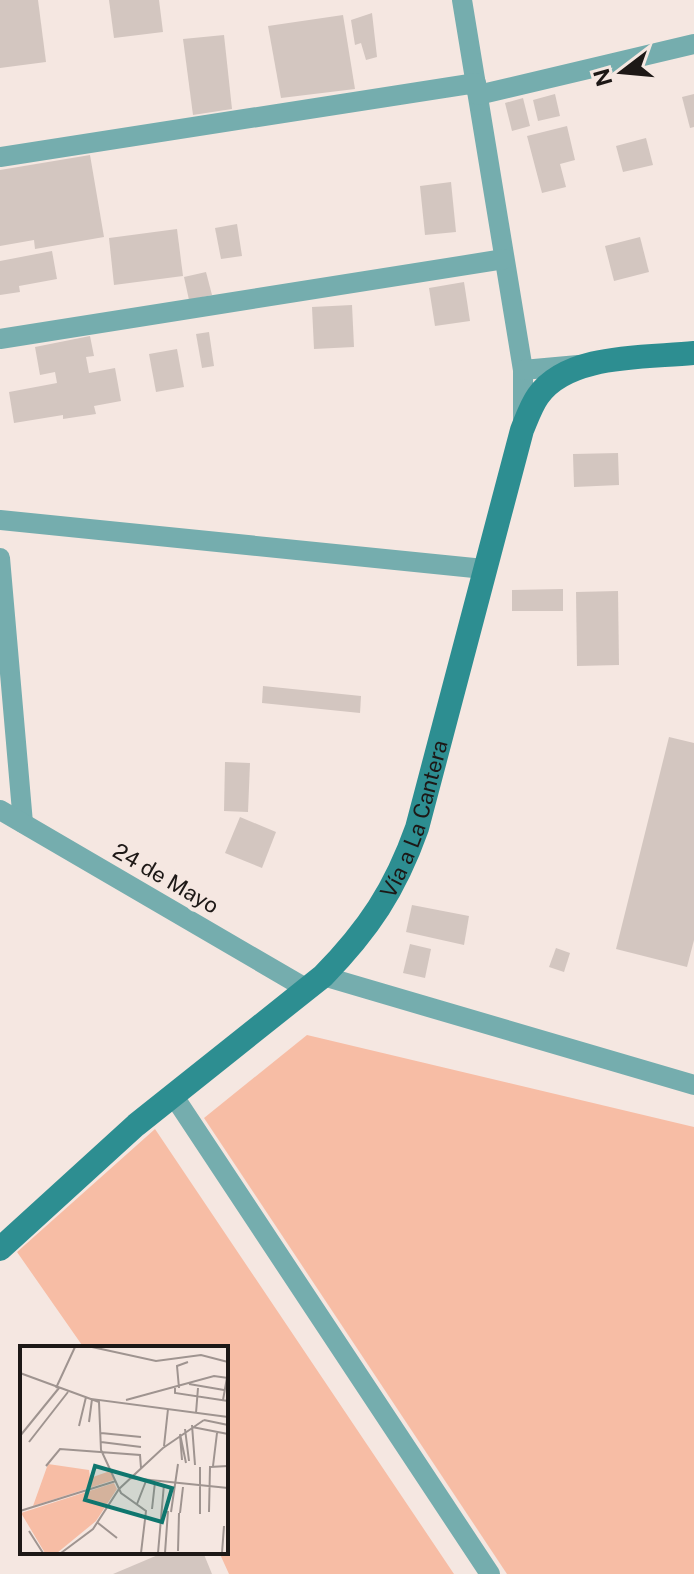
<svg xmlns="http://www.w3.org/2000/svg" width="694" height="1574" font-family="'Public Sans',sans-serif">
<rect width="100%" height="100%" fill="#f5e7e1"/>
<!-- green -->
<g fill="#f7bda5">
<polygon points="307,1035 694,1127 694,1574 507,1574 204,1118"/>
<polygon points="155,1129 454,1574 229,1574 219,1552 226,1552 226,1348 126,1348 125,1345 120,1348 84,1348 17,1252"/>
</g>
<!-- building -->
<g fill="#d3c6c0">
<polygon points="0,0 38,0 46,62 0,68"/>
<polygon points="109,0 159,0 163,32 114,38"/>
<polygon points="372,13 377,57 366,60 361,43 355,45 351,20"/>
<polygon points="343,15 355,89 281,98 268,26"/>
<polygon points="224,35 232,109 193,115 183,39"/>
<polygon points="555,94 560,116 538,121 533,100"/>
<polygon points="694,94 694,127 690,128 682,97"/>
<polygon points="523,98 530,126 512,131 505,103"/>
<polygon points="567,126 575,160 560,164 566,187 542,193 527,136"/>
<polygon points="646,138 653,165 623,172 616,146"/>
<polygon points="90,155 104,237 35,249 34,240 0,246 0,170"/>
<polygon points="451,182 456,232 425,235 420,186"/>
<polygon points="237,224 242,256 221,259 215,228"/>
<polygon points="177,229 183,276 114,285 109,238"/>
<polygon points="640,237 649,272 614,281 605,246"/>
<polygon points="52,251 57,279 19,286 20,292 0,295 0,261"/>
<polygon points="206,272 212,295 189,300 184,277"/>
<polygon points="464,282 470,321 435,326 429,288"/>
<polygon points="352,305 354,347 314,349 312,307"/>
<polygon points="209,332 214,366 202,368 196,334"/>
<polygon points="90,336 94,356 86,357 89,373 115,368 121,401 94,406 96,414 63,419 63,415 14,423 9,392 57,383 55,372 40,375 35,347"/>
<polygon points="177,349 184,387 156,392 149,354"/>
<polygon points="618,453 619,485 574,487 573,454"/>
<polygon points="563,589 563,611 512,611 512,590"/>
<polygon points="618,591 619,665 577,666 576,592"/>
<polygon points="263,686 361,696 360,713 262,703"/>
<polygon points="669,737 694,743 694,940 687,967 616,949"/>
<polygon points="225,762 250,763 248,812 224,811"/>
<polygon points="240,817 276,832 262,868 225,853"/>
<polygon points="412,905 469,916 464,945 406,932"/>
<polygon points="410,944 431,949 425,978 403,973"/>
<polygon points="556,948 570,953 564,972 549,967"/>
<polygon points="165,1552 203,1552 212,1574 113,1574"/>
</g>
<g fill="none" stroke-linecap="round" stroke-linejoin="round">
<!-- street -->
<g stroke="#75adae" stroke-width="20">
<polyline points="462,0 523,370 523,423"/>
<polyline points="0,157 476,83 478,95 694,44"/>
<polyline points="0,339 504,259"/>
<polyline points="523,370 578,365"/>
<polyline points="0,520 484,569"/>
<polyline points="0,558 23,823"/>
<polyline points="0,810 307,989 323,976 694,1085"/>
<polyline points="173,1095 490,1574"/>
</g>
<!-- secondary -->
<path stroke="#2d8e91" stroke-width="24" id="s1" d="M0,1249L136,1125L323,976C368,930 395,890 417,828L522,430C527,418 531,406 538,396C568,353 646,358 694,353"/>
</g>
<g text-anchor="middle" stroke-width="8" stroke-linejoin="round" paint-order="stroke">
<!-- street labels -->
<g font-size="22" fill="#1d1816" stroke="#f5e7e1">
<text dy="8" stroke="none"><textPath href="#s1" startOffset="608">Vía a La Cantera</textPath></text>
<text transform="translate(166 878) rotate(30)" y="8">24 de Mayo</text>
</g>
</g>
<!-- overview -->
<g transform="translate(20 1346)">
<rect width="208" height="208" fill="#f5e7e1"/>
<path d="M28,118L69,124L70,132L90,125L94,134L13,160ZM94,137L97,143L76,175L37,207H25L1,167Z" fill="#f7bda5"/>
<path fill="none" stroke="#9f9490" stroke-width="2" d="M72,1L136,15L181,9L208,16M0,27L79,56L81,104L101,147L126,165L121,207M169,38L204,44M36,42L55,1M155,42V47L208,55M159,42L157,20L168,16M106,54L194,30L208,32M203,54L208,26M176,67L178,42M184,74L208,79M69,76L72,53L208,71M172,79L175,119M59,80L66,51M172,81L208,88M165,83L169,115M81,87L121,91M160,88L166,117M160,89L162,114M0,90L39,42M9,96L48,46M81,96L121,101M144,100L148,63M26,120L40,103L120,109L121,122M193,120L197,87M111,132L208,142M117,158L126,135M132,163L135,136M0,165L96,135M151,166L158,118M189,166L190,121L208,120M160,167L163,141M180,168V121M78,177L97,192M9,185L23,207M158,205L159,167M41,207L73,183L99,143L143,102L184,74M138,207L144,138M145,207L148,165M202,207L204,180"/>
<path fill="#0f766e" fill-opacity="0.15" stroke="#0f766e" stroke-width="4" d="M75,120L152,142L142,176L65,154Z"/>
<rect width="208" height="208" fill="none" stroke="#1d1816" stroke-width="4"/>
</g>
<!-- north arrow -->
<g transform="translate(622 72) rotate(254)" stroke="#f5e7e1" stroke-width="6" paint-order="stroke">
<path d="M0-6L14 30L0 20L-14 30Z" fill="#1d1816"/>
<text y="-12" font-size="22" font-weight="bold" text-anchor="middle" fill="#1d1816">N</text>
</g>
</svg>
